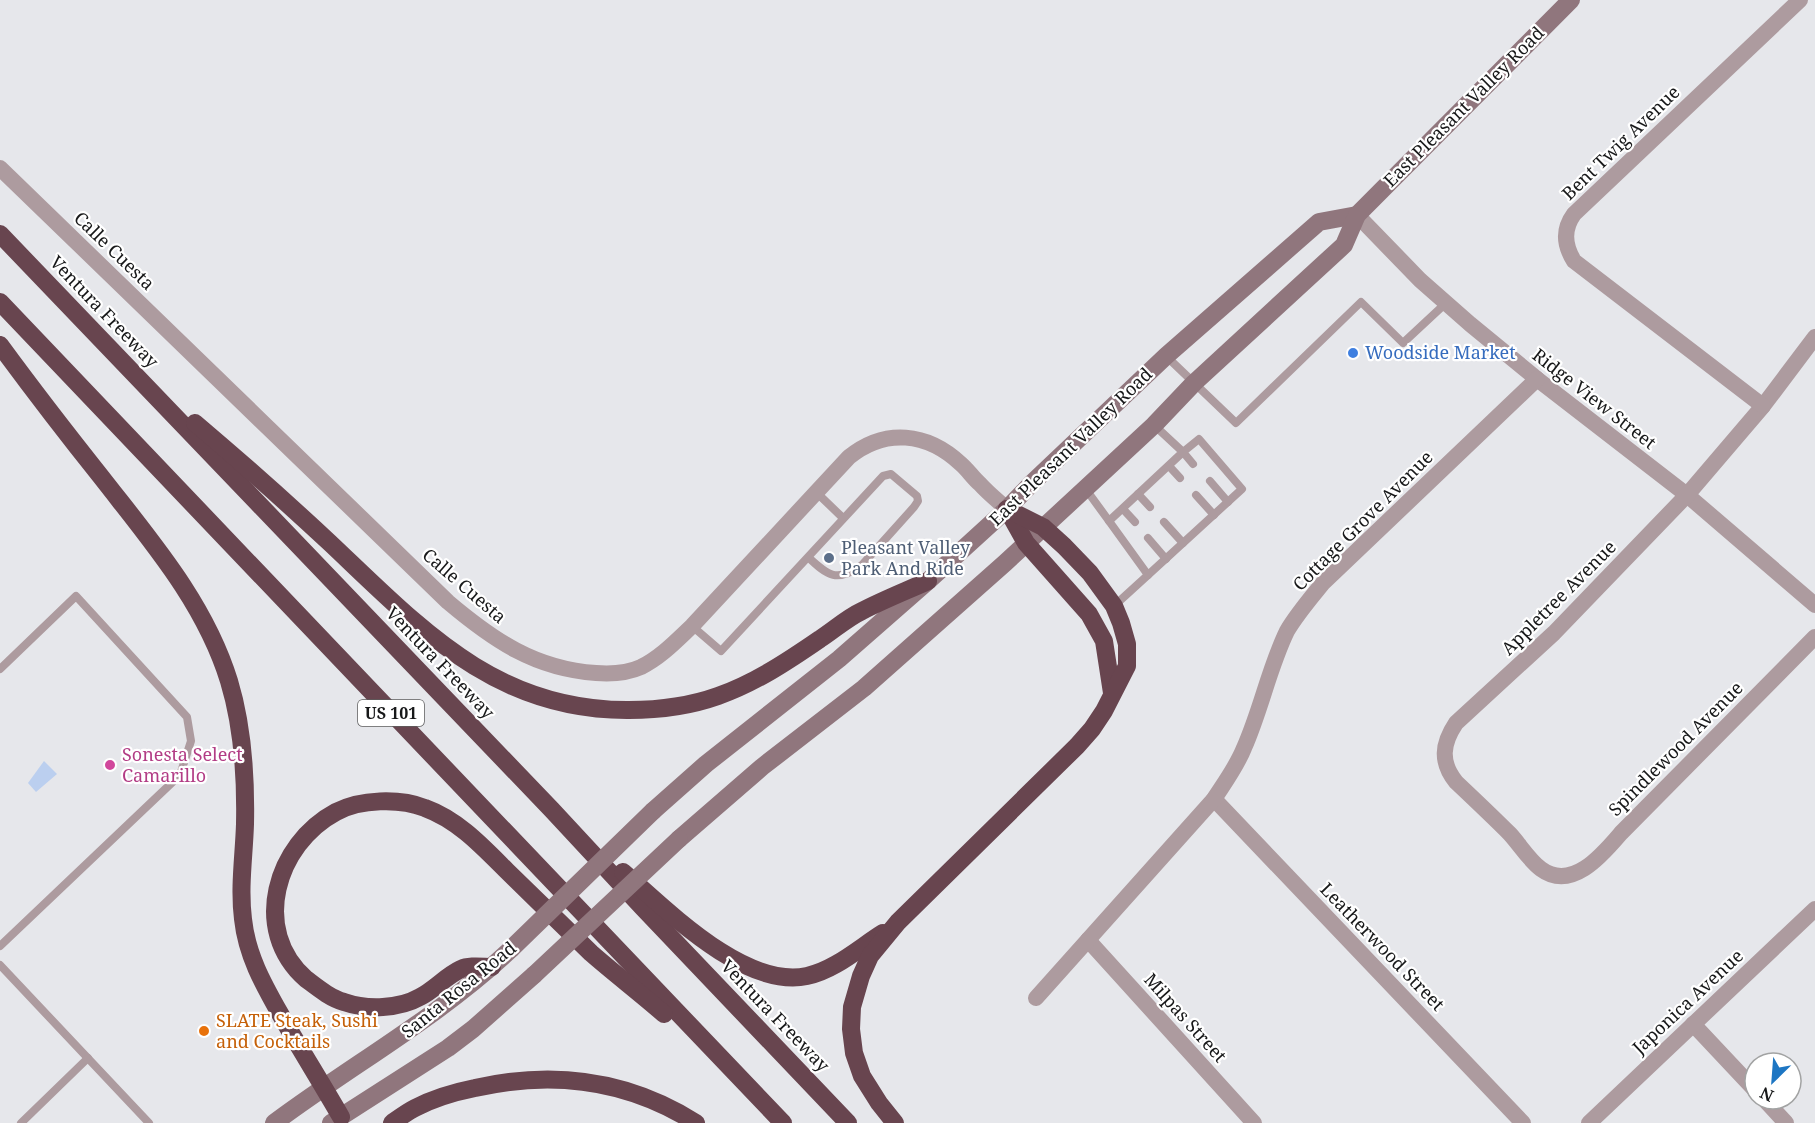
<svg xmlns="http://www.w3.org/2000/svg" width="1815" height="1123" font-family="'Noto Serif',serif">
<rect width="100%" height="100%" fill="#e6e7eb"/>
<!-- water -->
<polygon fill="#bbcfef" points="44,761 57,774 36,792 28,783"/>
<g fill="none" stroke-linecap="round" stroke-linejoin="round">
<!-- service -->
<g stroke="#ad9b9f" stroke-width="8">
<polyline points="1166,356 1236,423 1361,302 1403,343 1446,303"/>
<polyline points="1169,466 1180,478"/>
<polyline points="1210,481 1228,502"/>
<polyline points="1085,488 1109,521 1183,452 1154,425"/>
<polyline points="816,492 843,518"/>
<polyline points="1138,494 1150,507"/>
<polyline points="1196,495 1214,515"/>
<polyline points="1123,509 1135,522"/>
<polyline points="1109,521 1148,575 1114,606"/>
<polyline points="1164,522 1183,543"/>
<polyline points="1148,538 1166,559"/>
<polyline points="1148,575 1242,489 1199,439 1183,452 1193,464"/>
<path d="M692,626L721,651L883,476L891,474L917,496L918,501L914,507L862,565C837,583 828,576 808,557"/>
<polyline points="0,669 76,596 187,717 191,741 180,775 0,946"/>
<polyline points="0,965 149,1123"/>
<polyline points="21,1123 88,1058"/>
</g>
<!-- minor -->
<g stroke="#ad9b9f" stroke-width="16">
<path d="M0,168L448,602C493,640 535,669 596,673C610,674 628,673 641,667C661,657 676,641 692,626L849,457C885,428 927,432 961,464C968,470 973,478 980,484C988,493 998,501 1007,509"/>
<polyline points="1357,215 1420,280 1470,324 1537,379 1687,495 1815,605"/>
<path d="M1815,337L1763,406L1687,495L1554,633L1456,723C1442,744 1440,762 1456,782C1474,799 1492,816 1510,834C1520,845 1529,860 1541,869C1572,892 1603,854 1621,833L1815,637"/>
<path d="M1763,406L1574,261C1564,245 1563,229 1574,214L1800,0"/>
<polyline points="1214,799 1523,1123"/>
<polyline points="1088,940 1254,1123"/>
<path d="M1036,998L1214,799C1225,782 1237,766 1244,748C1261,710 1269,668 1287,631C1297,614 1310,599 1323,583L1537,379"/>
<polyline points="1693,1024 1755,1090"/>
<polyline points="1764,1099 1786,1123"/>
<polyline points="1589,1123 1815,909"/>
</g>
<!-- secondary -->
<g stroke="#90767d" stroke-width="18">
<polyline points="653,811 706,764 839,659 928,581 1007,509 1031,484 1166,356 1319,222 1357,215"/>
<polyline points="679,839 762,767 864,688 1005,563 1154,425 1194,383 1344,245 1357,215 1571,0"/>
<path d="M274,1123C353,1064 439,1017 511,949"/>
<polyline points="331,1123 448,1048 473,1029 534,975"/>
</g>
<!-- motorway -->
<g stroke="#68454f" stroke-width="18">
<polyline points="0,234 552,810 643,908 848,1123"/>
<polyline points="0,302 783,1123"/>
<path d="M0,345C33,390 67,434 102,478C151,541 205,603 229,681C243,727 246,776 245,824C244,856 239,887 243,919C247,957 265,987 283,1019C302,1052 322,1084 341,1117"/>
<path d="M195,423C241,462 286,502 330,543C420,628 495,711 629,710C658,710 690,706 718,696C755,683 788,661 820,639C834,630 847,618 862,611C883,600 906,591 928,581"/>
<polyline points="1007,509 1026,543 1089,614 1104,641 1112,693"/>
<path d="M623,872C667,910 744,989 807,976C835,970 859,948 883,933"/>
<path d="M492,967C483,967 469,965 461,969C446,976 434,990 420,997C399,1009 367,1010 344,1002C330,998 318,988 306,979C250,930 276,844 336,812C360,799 400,798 425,808C458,820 482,846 507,871C535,898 563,926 591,953C615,974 640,993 664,1014"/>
<path d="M392,1123C399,1118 407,1112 415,1108C434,1098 455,1092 475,1088C554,1070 628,1080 696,1123"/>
<polyline points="895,1123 879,1103 862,1076 854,1053 851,1029 852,1007 861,976 870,956 898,922 1077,746 1092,729 1104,711 1127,666 1127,644 1121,623 1114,606 1090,573 1064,546 1043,527 1007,509"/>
</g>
<!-- secondary-bridge -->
<g stroke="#90767d" stroke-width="18">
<polyline points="511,949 653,811"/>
<polyline points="534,975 679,839"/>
</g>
</g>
<!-- markers -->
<circle fill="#3f7fe0" stroke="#fff" stroke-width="2" cx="1353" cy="353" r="6"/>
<circle fill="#5c6f8a" stroke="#fff" stroke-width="2" cx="829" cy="558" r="6"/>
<circle fill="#d1479c" stroke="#fff" stroke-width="2" cx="110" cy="765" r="6"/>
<circle fill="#e8710a" stroke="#fff" stroke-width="2" cx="204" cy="1031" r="6"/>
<g text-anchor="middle" stroke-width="4.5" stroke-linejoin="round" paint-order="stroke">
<!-- shield labels -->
<rect fill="#fff" stroke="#5d5d5e" stroke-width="1.5" x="358" y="700" width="66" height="26" rx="4.5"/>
<g font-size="16" font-weight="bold" fill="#171819">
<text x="391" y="719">US 101</text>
</g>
<!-- street labels -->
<g font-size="18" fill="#171819" stroke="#fff">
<text transform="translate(1464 107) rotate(-45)" y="6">East Pleasant Valley Road</text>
<text transform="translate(1621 143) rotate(-44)" y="6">Bent Twig Avenue</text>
<text transform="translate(114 251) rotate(44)" y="6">Calle Cuesta</text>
<text transform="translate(104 312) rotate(46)" y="6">Ventura Freeway</text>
<text transform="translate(1594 399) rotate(38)" y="6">Ridge View Street</text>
<text transform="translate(1071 447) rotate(-44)" y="6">East Pleasant Valley Road</text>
<text transform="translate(1363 521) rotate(-45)" y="6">Cottage Grove Avenue</text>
<text transform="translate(464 586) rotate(41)" y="6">Calle Cuesta</text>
<text transform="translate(1559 598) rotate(-45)" y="6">Appletree Avenue</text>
<text transform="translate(440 663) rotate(46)" y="6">Ventura Freeway</text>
<text transform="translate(1676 749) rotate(-45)" y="6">Spindlewood Avenue</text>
<text transform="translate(1382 947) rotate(46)" y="6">Leatherwood Street</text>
<text transform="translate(459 990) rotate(-39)" y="6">Santa Rosa Road</text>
<text transform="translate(1688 1002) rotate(-43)" y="6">Japonica Avenue</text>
<text transform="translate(775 1016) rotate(46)" y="6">Ventura Freeway</text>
<text transform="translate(1185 1018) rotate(48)" y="6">Milpas Street</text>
</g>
<!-- shop labels -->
<g font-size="18" fill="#366cbe" stroke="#fff" text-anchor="start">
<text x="1365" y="359">Woodside Market</text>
</g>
<!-- service labels -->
<g font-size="18" fill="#4e5e75" stroke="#fff" text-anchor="start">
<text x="841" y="554">Pleasant Valley<tspan x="841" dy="21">Park And Ride</tspan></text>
</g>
<!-- hotel labels -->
<g font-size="18" fill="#b23c85" stroke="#fff" text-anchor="start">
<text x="122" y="761">Sonesta Select<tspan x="122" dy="21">Camarillo</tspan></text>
</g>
<!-- food labels -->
<g font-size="18" fill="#c56008" stroke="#fff" text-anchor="start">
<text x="216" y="1027">SLATE Steak, Sushi<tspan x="216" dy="21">and Cocktails</tspan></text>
</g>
</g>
<!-- north arrow -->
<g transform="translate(1773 1081) rotate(205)"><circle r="28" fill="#ffffff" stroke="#a2a3a3" stroke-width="1.5"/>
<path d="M0-4.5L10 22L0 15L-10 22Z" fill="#1d76c3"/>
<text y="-9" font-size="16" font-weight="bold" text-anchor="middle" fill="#171819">N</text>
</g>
</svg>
